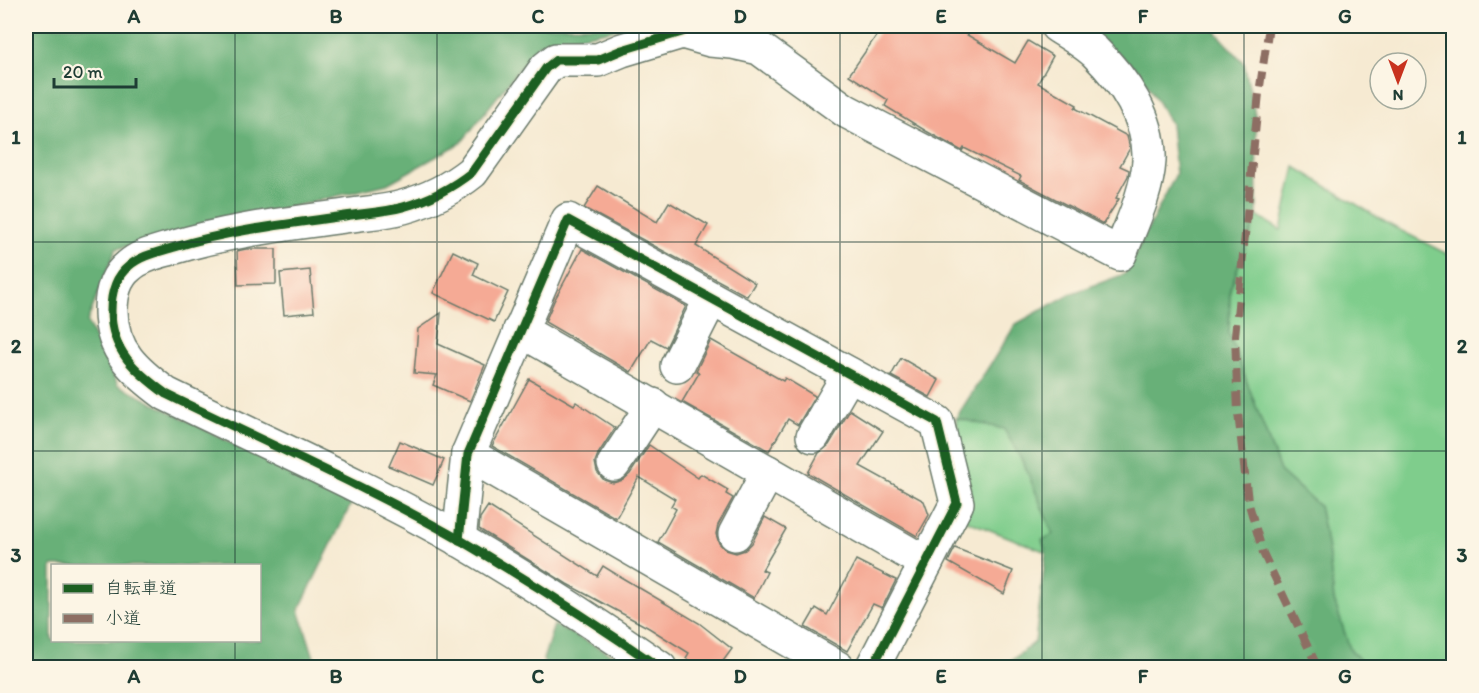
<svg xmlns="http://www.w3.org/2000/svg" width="1479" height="693" font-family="Itim,'Klee One',sans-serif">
<rect width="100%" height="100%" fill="#fcf5e5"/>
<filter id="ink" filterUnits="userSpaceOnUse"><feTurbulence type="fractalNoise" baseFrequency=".0167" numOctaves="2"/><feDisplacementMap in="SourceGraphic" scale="12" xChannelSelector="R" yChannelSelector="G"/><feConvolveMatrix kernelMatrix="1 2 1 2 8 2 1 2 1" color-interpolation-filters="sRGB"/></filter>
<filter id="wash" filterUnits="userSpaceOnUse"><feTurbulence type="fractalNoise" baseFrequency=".008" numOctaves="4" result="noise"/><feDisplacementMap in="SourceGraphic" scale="24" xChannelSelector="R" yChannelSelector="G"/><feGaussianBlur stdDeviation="1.35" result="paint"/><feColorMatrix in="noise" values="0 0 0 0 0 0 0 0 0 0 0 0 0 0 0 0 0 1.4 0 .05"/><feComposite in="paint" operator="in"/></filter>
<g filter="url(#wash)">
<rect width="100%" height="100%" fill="#f6ead2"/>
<!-- green -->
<g fill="#7fcd8c" stroke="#4f8560" stroke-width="1.5">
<polygon points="1295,167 1392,226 1453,257 1453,667 1366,667 1350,650 1334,600 1328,549 1319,506 1280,471 1229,334 1230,289 1257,216 1281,230"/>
<polygon points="956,418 1004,429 1025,466 1053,534 1046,552 960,518 971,497"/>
</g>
<!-- forest -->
<g fill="#67b078" stroke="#437656" stroke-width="1.5" fill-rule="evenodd">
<path d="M26,26H631L538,45L461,143L387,184L116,249L87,322L118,385L351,504L299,610L317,667H26ZM52,566H260V640H52Z"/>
<polygon points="1084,26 1211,26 1244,63 1256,119 1257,216 1230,289 1229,334 1280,471 1319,506 1328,549 1334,600 1350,649 1366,667 1003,667 1035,642 1046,552 1042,540 1053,534 1025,466 1004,429 956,418 1016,324 1070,294 1125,274 1176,174 1171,124 1140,72"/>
<polygon points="554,625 606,651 630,667 547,667 543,660"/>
</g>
<g id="blocks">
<!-- building -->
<g fill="#f5aa95">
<polygon points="883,26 952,26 1015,63 1028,41 1053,56 1038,83 1077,105 1075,108 1127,136 1130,148 1120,166 1129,170 1128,176 1116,198 1119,199 1103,224 1019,180 1021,176 964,148 962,151 926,131 885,106 888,100 849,75"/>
<polygon points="598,186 657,222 669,202 708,225 696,246 755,283 747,296 584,208"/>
<polygon points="246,249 276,249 276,284 238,285 237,251"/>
<polygon points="582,249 686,306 666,347 651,339 631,372 545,322 554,301"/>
<polygon points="453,251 478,263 473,275 508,292 494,322 433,293"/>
<polygon points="310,270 314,312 284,315 280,273"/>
<polygon points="441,313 438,344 485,365 470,401 433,385 437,375 414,373 418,329"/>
<polygon points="711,340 783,381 785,378 815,396 798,425 788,419 769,451 682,402 699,373 696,371"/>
<polygon points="901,358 939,380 930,397 891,376"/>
<polygon points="529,379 574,405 576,402 615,428 598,454 595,462 597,472 604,480 613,483 623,480 630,474 649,445 698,478 701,474 728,490 726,494 733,498 718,525 716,534 719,543 726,550 736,553 745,550 752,543 765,517 786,529 762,570 767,572 754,598 658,542 676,509 671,506 675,499 639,477 616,518 492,446"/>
<polygon points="850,410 883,431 860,466 924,501 929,515 917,536 808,473 819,453 829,445"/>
<polygon points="400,441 444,460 433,485 389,466"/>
<polygon points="488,506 597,576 603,566 619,576 699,623 732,649 718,668 698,668 686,658 689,653 649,628 567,584 479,529 480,518"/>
<polygon points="955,548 1013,571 1004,594 948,562"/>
<polygon points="856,560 896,580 882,608 873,604 847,651 805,627 816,608 827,615"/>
</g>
</g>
</g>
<g filter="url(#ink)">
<use href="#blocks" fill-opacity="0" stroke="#6a7a6b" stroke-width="1.5"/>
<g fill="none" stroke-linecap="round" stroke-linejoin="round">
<!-- minor casing -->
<g stroke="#6a7a6b" stroke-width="36">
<g id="minor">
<path d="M682,32L710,40L732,42L759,48L846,111L1120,254C1131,225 1147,193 1149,161C1151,120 1124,80 1095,52C1084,42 1070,34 1057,26"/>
<polyline points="520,330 926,563"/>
<polyline points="677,366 711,299"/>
<polyline points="813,436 849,374"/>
<polyline points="468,454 838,668"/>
<polyline points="614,464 653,405"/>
<polyline points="735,534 768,472"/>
<polyline points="459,540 468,454 568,220 937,422 957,503 872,668"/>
<path d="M660,668C595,623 528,580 460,540C365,486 264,442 166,394C136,372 111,351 111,311C111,294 115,277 129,266C141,255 159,252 175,247C230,230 288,224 345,216C364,213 385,212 403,207C428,200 452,188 472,172L546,68L556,60H598L622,50L682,32L686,26"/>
</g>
</g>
<!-- minor -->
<use href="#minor" stroke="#fff" stroke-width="33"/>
<!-- quiet -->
<polyline stroke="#8d6e63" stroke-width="8" stroke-dasharray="15 8" stroke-linecap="butt" points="1269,26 1259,93 1235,336 1238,413 1248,501 1263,553 1318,668"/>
<!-- cycleway casing -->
<g stroke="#fcf5e5" stroke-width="13">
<g id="cycleway">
<polyline points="459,540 468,454 568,220 937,422 957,503 872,668"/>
<path d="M660,668C595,623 528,580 460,540C365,486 264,442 166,394C136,372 111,351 111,311C111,294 115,277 129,266C141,255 159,252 175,247C230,230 288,224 345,216C364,213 385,212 403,207C428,200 452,188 472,172L546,68L556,60H598L622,50L682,32L686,26"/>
</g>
</g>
<!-- cycleway -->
<use href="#cycleway" stroke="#1b5e20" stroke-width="9"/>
</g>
</g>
<!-- grid -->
<path fill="none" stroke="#1f3d34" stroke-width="1.5" stroke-opacity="0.55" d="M235,26V566M437,26V668M639,26V668M840,26V668M1042,26V668M1244,26V668M26,242H1454M26,451H1454M235,640V668"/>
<!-- margin -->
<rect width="1479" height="693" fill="none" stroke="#fcf5e5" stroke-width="66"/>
<!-- legend -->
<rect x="51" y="564" width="210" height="78" fill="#fcf5e5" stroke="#a4ab9e" stroke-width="1.5"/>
<rect x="63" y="584" width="30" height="9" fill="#1b5e20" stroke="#a4ab9e" stroke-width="1.5"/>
<text x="105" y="594" font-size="18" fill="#1f3d34">自転車道</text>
<rect x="63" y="614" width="30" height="9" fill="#8d6e63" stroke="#a4ab9e" stroke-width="1.5"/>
<text x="105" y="624" font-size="18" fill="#1f3d34">小道</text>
<!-- north arrow -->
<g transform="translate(1398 81) rotate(180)"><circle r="28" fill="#fcf5e5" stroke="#a4ab9e" stroke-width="1.5"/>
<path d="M0-4.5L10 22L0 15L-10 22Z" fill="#c8321e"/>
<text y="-9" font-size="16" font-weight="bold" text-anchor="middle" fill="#1f3d34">N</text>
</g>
<!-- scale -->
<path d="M54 78v9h82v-9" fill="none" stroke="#1f3d34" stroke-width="3"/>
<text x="63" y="78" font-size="18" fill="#1f3d34" stroke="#fcf5e5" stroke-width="4.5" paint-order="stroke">20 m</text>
<rect x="33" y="33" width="1413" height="627" fill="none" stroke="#1f3d34" stroke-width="2"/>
<g font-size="20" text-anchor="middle" font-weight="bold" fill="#1f3d34">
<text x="134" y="23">A</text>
<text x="336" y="23">B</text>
<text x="538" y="23">C</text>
<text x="740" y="23">D</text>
<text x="941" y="23">E</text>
<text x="1143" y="23">F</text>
<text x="1345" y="23">G</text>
<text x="16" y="144">1</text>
<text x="1462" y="144">1</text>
<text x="16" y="353">2</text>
<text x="1462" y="353">2</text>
<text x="16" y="562">3</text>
<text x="1462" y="562">3</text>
<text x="134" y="683">A</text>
<text x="336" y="683">B</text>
<text x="538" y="683">C</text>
<text x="740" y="683">D</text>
<text x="941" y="683">E</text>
<text x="1143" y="683">F</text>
<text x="1345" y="683">G</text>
</g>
</svg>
